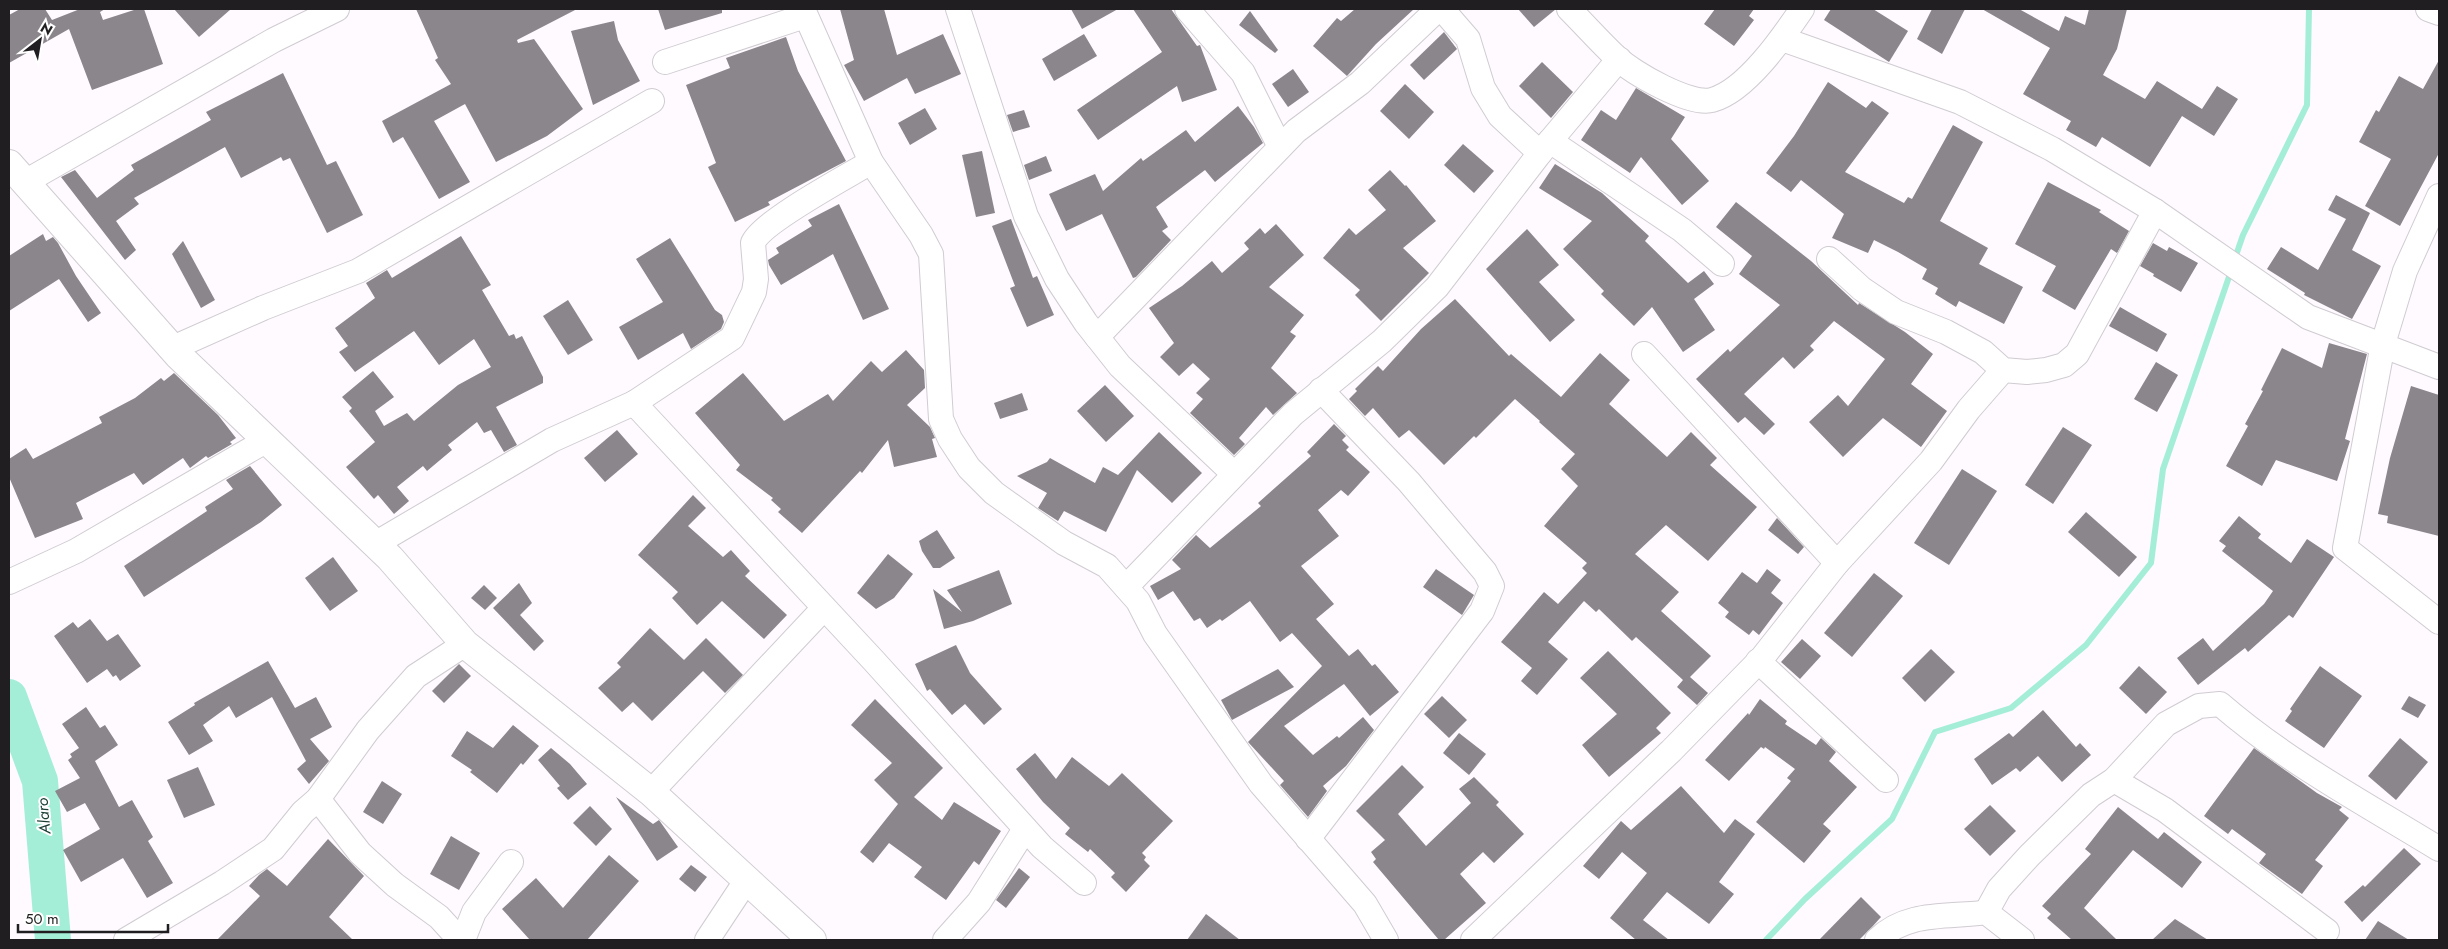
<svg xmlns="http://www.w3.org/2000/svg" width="2448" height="949" font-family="Jost,sans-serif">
<rect width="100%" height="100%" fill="#fefaff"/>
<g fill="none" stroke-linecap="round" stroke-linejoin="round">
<!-- stream -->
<g stroke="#a4eed8" stroke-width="6">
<polyline points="2234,261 2243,235 2307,105 2309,9"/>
<polyline points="1766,940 1805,899 1892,819 1935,732 2011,708 2086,645 2151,563 2163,469 2231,271"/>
</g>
<!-- river -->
<polyline stroke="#a4eed8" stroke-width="36" points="9,697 40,781 53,940"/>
</g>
<!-- building -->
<g fill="#8a868b">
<polygon points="20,9 45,9 52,20 80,9 105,9 100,12 103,20 137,9 144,9 163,64 92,90 69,29 9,63 9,15"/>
<polygon points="174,9 231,9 199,37"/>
<polygon points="416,9 577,9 517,40 518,43 534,39 583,109 547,136 496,162 465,104 434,121 470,182 439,199 403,137 393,143 382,121 451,84 435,60 438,58"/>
<polygon points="658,9 722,9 722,13 665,30"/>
<polygon points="840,9 884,9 897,55 943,34 961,74 915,94 907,78 864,101 844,65 854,60"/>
<polygon points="1071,9 1118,9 1082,29"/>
<polygon points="1133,9 1171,9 1197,46 1200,45 1217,90 1182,102 1177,86 1098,140 1077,110 1162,52"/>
<polygon points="1355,9 1414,9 1376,44 1347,76 1313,46 1337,18 1341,21"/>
<polygon points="1518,9 1556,9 1534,27"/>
<polygon points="1715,9 1754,9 1749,16 1754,20 1734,46 1704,24"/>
<polygon points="1831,9 1873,9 1908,31 1889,62 1824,20"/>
<polygon points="1932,9 1965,9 1942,54 1917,39"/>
<polygon points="1982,9 2019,9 2059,31 2065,16 2085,25 2089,9 2127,9 2117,49 2103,75 2145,99 2157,81 2202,109 2217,86 2238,99 2214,136 2182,116 2150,167 2102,137 2096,147 2066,130 2071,121 2023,94 2050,48"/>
<polygon points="1250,11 1278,50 1275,53 1239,25"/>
<polygon points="614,21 618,40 640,81 593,105 571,31"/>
<polygon points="1444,32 1457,49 1424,80 1410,65"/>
<polygon points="1084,34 1097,56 1054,81 1042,59"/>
<polygon points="786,37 798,71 846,161 768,202 770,205 735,222 708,167 716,163 686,85 730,68 726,58"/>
<polygon points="2439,60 2439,153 2400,226 2365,206 2391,159 2359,142 2376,110 2379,112 2399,76 2423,89"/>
<polygon points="1542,62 1573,92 1551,118 1519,86"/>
<polygon points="1293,69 1309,92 1288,107 1272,84"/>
<polygon points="283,73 327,165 336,161 363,215 327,233 290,158 283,161 281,157 241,178 225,147 134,198 139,204 116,221 136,250 125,260 61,177 75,170 97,198 134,170 131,165 211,120 206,112"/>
<polygon points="1828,82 1866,108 1872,101 1889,113 1845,172 1904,203 1908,197 1912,199 1953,125 1983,142 1940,221 1988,248 1979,264 2023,287 2004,324 1959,301 1956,307 1935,294 1938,288 1922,279 1927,269 1898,252 1874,240 1868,253 1832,238 1844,214 1801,180 1791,192 1766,173 1794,136"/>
<polygon points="1405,84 1434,112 1409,139 1380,111"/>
<polygon points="1636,88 1685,117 1671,139 1709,181 1682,205 1641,157 1630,173 1581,140 1601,110 1616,120"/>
<polygon points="1238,106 1254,127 1263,143 1215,182 1205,170 1156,207 1168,227 1162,231 1171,240 1136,277 1133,278 1102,214 1066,231 1049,194 1095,174 1103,191 1141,158 1143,161 1186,130 1195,142"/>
<polygon points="925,108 937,129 910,145 898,123"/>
<polygon points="1024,110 1030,127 1013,132 1007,115"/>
<polygon points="1463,144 1494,171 1474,193 1444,165"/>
<polygon points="982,151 995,213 976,217 962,155"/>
<polygon points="1046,156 1052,171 1029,180 1024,165"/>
<polygon points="1555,164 1602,193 1649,236 1645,241 1688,283 1704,271 1714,284 1694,299 1715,330 1683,352 1652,307 1634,326 1601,294 1604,291 1563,249 1592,221 1539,188"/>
<polygon points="1390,170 1405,186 1406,185 1436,221 1403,248 1429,273 1381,321 1355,295 1360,290 1323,258 1349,228 1356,235 1386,210 1368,190"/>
<polygon points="2048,182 2101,210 2099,212 2129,231 2117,253 2111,249 2075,310 2042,291 2056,266 2015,244"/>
<polygon points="2336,195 2370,213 2352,250 2381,266 2352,319 2304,295 2305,293 2267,269 2281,247 2318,270 2346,219 2328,210"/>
<polygon points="1736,202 1811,261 1858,305 1859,303 1905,332 1933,354 1911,384 1947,411 1921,447 1883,418 1843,457 1809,422 1838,395 1848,406 1885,359 1834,321 1810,346 1814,350 1794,369 1783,357 1744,394 1775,424 1764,435 1745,417 1738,423 1696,379 1728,349 1730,352 1780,305 1739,274 1752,256 1716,227"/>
<polygon points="839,204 889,309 863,320 833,254 781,285 769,265 768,260 779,253 776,248 812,226 808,220"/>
<polygon points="1011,219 1033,278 1037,276 1054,315 1027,327 1010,288 1015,286 992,226"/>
<polygon points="1276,224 1304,255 1269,287 1304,315 1290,332 1296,336 1271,368 1297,393 1273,415 1266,407 1239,438 1245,444 1234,455 1190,413 1203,399 1196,393 1210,379 1193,363 1179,376 1160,357 1174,343 1149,308 1182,286 1212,261 1222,273 1249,249 1244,243 1260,228 1265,234"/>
<polygon points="1527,229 1559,265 1539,282 1575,320 1550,342 1486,269"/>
<polygon points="43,234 46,241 53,237 58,243 76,276 101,313 88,322 59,279 9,311 9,256"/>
<polygon points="461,236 491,285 482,290 509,336 514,334 516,339 522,336 543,377 543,383 496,407 517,445 504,452 491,430 484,433 477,422 448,445 452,450 427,471 423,466 397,487 409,501 394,514 378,495 374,499 346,467 375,442 349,411 352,408 342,397 373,371 394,397 375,411 384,426 407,413 414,421 458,385 491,367 474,339 439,365 414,331 355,372 339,352 348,346 335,328 375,298 366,283 387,270 392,278"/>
<polygon points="670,238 715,310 722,315 724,322 721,329 691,349 683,333 638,360 619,327 663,302 636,259"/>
<polygon points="183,241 215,300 201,308 172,254"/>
<polygon points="2153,243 2167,251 2169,247 2198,263 2181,292 2153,276 2154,274 2140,266"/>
<polygon points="1455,299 1509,356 1511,354 1561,397 1600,353 1630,380 1609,404 1667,457 1691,432 1717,458 1710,465 1757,507 1708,561 1666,525 1635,554 1679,592 1661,611 1711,656 1690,677 1708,693 1697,705 1677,687 1683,680 1636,637 1632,641 1599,609 1596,612 1584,601 1548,642 1568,659 1537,695 1521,681 1532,668 1501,642 1544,592 1558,604 1587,573 1582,568 1587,563 1544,526 1578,486 1561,469 1575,454 1539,422 1540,421 1515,399 1476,438 1474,436 1444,465 1409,430 1399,438 1373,408 1365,416 1349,399 1357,391 1355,389 1378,366 1383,371 1421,329"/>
<polygon points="568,300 593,340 568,355 543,316"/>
<polygon points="2120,307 2167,334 2157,352 2109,326"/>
<polygon points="2329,343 2367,354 2345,439 2350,441 2337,481 2276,460 2262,486 2226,466 2248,426 2245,424 2263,391 2261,390 2282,348 2322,368"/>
<polygon points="906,350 924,370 925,388 907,405 930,427 935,438 932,439 937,457 894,467 888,440 862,473 860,471 802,533 778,512 781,509 771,500 773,498 736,470 740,465 695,413 743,373 784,421 828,394 833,401 871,361 882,372"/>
<polygon points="2156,362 2178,375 2157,412 2134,399"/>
<polygon points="174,373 218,415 236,438 230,442 232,444 208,458 206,456 190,468 183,458 143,485 134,473 76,503 83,519 35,538 9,477 9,459 26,448 33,459 102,423 99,417 135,398 161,378 164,381"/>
<polygon points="1105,385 1134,416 1106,442 1077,411"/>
<polygon points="2411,386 2439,395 2439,536 2387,523 2388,516 2378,514 2390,458"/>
<polygon points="1022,393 1028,410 1000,419 994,403"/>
<polygon points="1334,424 1346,436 1342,440 1349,447 1346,450 1370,472 1348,496 1341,490 1318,510 1339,536 1301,566 1334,604 1316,619 1349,656 1358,649 1372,666 1375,664 1399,692 1370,716 1344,684 1284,726 1313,755 1337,736 1339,738 1363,717 1374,730 1346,766 1323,786 1327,791 1308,817 1280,785 1284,781 1248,742 1322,666 1292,633 1280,642 1250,601 1222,621 1220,619 1207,628 1200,618 1194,621 1173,591 1158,600 1150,586 1181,569 1172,560 1196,535 1210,548 1261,506 1258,503 1311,456 1307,452"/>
<polygon points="2063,427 2092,445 2053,504 2025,485"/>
<polygon points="617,430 638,454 605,482 584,458"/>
<polygon points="1159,432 1202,473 1172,503 1137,470 1106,532 1064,511 1058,521 1038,508 1047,493 1017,476 1047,462 1050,458 1095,483 1103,467 1118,475"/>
<polygon points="250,466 282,505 261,522 144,597 124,566 207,511 205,507 233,489 226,480"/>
<polygon points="1962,469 1997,491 1949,565 1914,543"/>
<polygon points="693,495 706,508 688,526 723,557 731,550 750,571 745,576 787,615 764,639 722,601 697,625 672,598 678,592 638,555"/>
<polygon points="2086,512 2137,557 2119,577 2068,532"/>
<polygon points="2239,516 2261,534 2258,538 2291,563 2307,539 2334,557 2293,618 2289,615 2248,652 2245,648 2198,685 2177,658 2203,638 2213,651 2264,604 2273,591 2222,551 2226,546 2219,541"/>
<polygon points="1777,518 1804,547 1798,554 1768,530"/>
<polygon points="937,530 955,558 940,568 933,568 922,551 919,541"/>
<polygon points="888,554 913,574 894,598 876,609 857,593"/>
<polygon points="333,557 358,591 330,611 305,578"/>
<polygon points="1436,569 1474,595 1462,615 1423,587"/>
<polygon points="1767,569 1781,580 1771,593 1783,603 1759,635 1753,630 1749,635 1725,617 1729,612 1718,603 1742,572 1757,583"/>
<polygon points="999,570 1012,604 973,621 944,629 933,589 962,612 947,590"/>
<polygon points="1874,573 1903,596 1852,657 1824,633"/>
<polygon points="519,583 532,603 520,615 544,641 534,651 493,608"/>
<polygon points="484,585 497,598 485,610 471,598"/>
<polygon points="90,619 107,641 118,634 141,666 120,681 116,675 113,677 107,669 87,683 54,636 73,622 78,628"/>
<polygon points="650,628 684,660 706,638 743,675 725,693 703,671 652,721 633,702 622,712 598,688 621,667 617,663"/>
<polygon points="1802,639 1821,656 1800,679 1781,662"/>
<polygon points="956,645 970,673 1002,709 984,725 965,704 952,715 930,689 927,691 915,664"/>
<polygon points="1931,649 1955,672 1925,702 1902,678"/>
<polygon points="1608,651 1671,713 1656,728 1661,733 1609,777 1582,745 1617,714 1580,678"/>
<polygon points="268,661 295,708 316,697 332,727 310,739 329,761 309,784 297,769 306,761 272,697 236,718 229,706 203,725 213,741 189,755 168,722 195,705 194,703"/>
<polygon points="459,664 471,676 444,703 432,691"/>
<polygon points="2139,666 2167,692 2146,714 2119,688"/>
<polygon points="2320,666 2362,696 2324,748 2285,721 2292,711 2290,709"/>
<polygon points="1278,669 1294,687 1232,720 1221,700"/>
<polygon points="1442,696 1467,720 1449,738 1424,714"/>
<polygon points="2409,696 2426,705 2418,718 2401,709"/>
<polygon points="875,699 943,768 914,797 942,820 954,802 1001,831 979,865 974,861 946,900 914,877 922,867 889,843 873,863 860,852 898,804 874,780 892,763 851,725"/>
<polygon points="1760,699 1787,721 1785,724 1816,745 1821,738 1836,752 1829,761 1857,787 1823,824 1831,831 1804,863 1756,822 1791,781 1787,778 1795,769 1765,747 1764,749 1761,747 1729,781 1705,760 1748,713 1749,715"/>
<polygon points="86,707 100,728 105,725 118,745 95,761 119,807 132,800 153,837 148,841 173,883 147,898 123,858 81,882 63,850 100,829 85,803 67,812 55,791 80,778 68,760 72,757 70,754 79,748 62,724"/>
<polygon points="2043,710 2076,747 2080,743 2091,755 2062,782 2038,756 2020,772 2016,768 1992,785 1974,759 2009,733 2013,737"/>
<polygon points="513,725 539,746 523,765 521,763 497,793 470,772 472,770 451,756 467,731 493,748"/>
<polygon points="1459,733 1486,754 1469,775 1443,753"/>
<polygon points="2400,738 2428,762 2396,800 2368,776"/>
<polygon points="551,748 570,764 587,784 568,800 557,788 560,786 538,760"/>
<polygon points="2254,748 2317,793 2342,807 2339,810 2349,818 2315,860 2323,866 2302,894 2259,863 2266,854 2232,829 2228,834 2204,816"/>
<polygon points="1035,753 1056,779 1072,757 1109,786 1122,773 1173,821 1142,853 1146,857 1144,860 1150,866 1126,892 1111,877 1115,873 1090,849 1088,852 1065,834 1070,828 1043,802 1016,769"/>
<polygon points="1402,765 1424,787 1398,814 1426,846 1471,803 1459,789 1474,777 1499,802 1496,805 1524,834 1494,863 1483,852 1460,874 1486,903 1444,940 1439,940 1373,862 1376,859 1371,852 1385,840 1356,811"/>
<polygon points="198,767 215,805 184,818 167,780"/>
<polygon points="382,781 402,794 383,824 363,812"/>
<polygon points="1681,786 1724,833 1735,819 1755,834 1719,882 1734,894 1709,924 1667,892 1643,920 1669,940 1636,940 1610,918 1647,873 1622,852 1599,879 1583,866 1621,821 1631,830"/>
<polygon points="616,797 653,824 659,820 678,847 657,861"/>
<polygon points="1990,805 2016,831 1990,856 1964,829"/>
<polygon points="590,806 612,829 596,846 573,823"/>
<polygon points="2118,807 2158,839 2164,832 2202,862 2182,888 2133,850 2084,908 2117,940 2072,940 2047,918 2051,914 2042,906 2091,854 2085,849"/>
<polygon points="451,836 480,853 459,890 430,874"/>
<polygon points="328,839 364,876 329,917 353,940 217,940 260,896 249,886 259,875 267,869 287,886"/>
<polygon points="2404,848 2421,864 2362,922 2344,902 2363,885 2365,887"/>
<polygon points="609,855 639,881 587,940 530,940 502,909 536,878 563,908"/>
<polygon points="691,865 707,877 695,892 679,879"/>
<polygon points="1019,868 1030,877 1006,908 996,900"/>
<polygon points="1861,897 1881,917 1872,927 1859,940 1819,940"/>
<polygon points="1206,914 1240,940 1187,940"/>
<polygon points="2175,919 2208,940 2152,940"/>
<polygon points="2378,921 2409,940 2365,940"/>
</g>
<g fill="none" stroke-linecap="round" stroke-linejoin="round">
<!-- street casing -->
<g stroke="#d0ccd1" stroke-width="26">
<g id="street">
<polyline points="803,9 871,162 921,235 931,254 941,419 950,439 969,468 994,493 1064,543 1107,566 1138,601 1155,634 1261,784 1365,904 1386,940"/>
<polyline points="958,9 1026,216 1057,279 1086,323 1120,366 1233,473"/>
<polyline points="1187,9 1243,73 1280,147"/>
<polyline points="1442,9 1468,39 1483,88 1500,116 1540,153"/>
<path d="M1569,9C1585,25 1600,42 1617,58C1633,73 1690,106 1712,100C1746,91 1783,37 1802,9"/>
<polyline points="2428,9 2439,13"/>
<polyline points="1782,39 1960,102 2052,149 2155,211 2308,317 2439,367"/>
<polyline points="665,62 805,16"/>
<polyline points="1550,141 1682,230 1722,264"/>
<polyline points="25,182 274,40 337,9"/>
<polyline points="2439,196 2405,271 2383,344 2345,548 2439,622"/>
<polyline points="1829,259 1862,289 1896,312 1946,332 1983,352 2003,370 2027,372 2046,370 2064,365 2077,354 2155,211"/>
<polyline points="1097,337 1296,131 1360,83 1438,9"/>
<polyline points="173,348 263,308 358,271 652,101"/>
<polyline points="1644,354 1837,563"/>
<polyline points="634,403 874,661 1042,847 1084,883"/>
<path d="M375,544L552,440L634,403L732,338L754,292L756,279L753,243C761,222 848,176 871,162"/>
<polyline points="9,582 76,551 267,440"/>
<polyline points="1126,587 1293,414 1382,341 1437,287 1540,153 1619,59"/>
<polyline points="1758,661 1886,780"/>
<polyline points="2114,780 2165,810 2327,931"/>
<polyline points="651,792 824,608"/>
<polyline points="318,799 360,853 395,885 439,917 460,940"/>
<polyline points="1308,839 1482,611 1492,586 1485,572 1409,482 1321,390"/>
<polyline points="126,940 222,883 273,849 303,812 318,799 368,730 416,676 465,644"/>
<polyline points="463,940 474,912 511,862"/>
<polyline points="707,940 746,881"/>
<polyline points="945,940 979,902 1025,829"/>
<polyline points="1473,940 1671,751 1762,658 1837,563 1931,461 1969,409 2003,370"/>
<path d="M1877,940C1908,910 1949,918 1989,912"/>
<path d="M2022,940L1991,916L1988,909L1999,889L2029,856L2091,795L2114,780L2166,724L2199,706L2220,704C2287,762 2364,803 2439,849"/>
</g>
</g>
<!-- secondary casing -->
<g stroke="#d0ccd1" stroke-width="30">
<polyline id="secondary" points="9,164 179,356 390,558 465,644 651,792 812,940"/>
</g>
<!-- street -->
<use href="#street" stroke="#fff" stroke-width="24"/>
<!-- secondary -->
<use href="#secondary" stroke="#fff" stroke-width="28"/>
</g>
<g text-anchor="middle" stroke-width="4" stroke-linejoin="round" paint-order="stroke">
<!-- water labels -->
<g font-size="16" font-style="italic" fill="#1a3d34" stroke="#fff">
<text transform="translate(43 816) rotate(-95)" y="6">Alaro</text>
</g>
</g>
<!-- border -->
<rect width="2448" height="949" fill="none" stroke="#201e20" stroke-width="20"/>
<!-- north arrow -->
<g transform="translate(40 40) rotate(31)" stroke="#ffffff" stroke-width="4" paint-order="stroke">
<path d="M0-4L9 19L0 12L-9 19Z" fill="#201e20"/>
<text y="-8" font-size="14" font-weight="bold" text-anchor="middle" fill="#201e20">N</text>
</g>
<!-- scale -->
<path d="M18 924v8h150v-8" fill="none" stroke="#201e20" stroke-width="2.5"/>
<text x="25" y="924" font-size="15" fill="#201e20" stroke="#ffffff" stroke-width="4" paint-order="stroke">50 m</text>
</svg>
